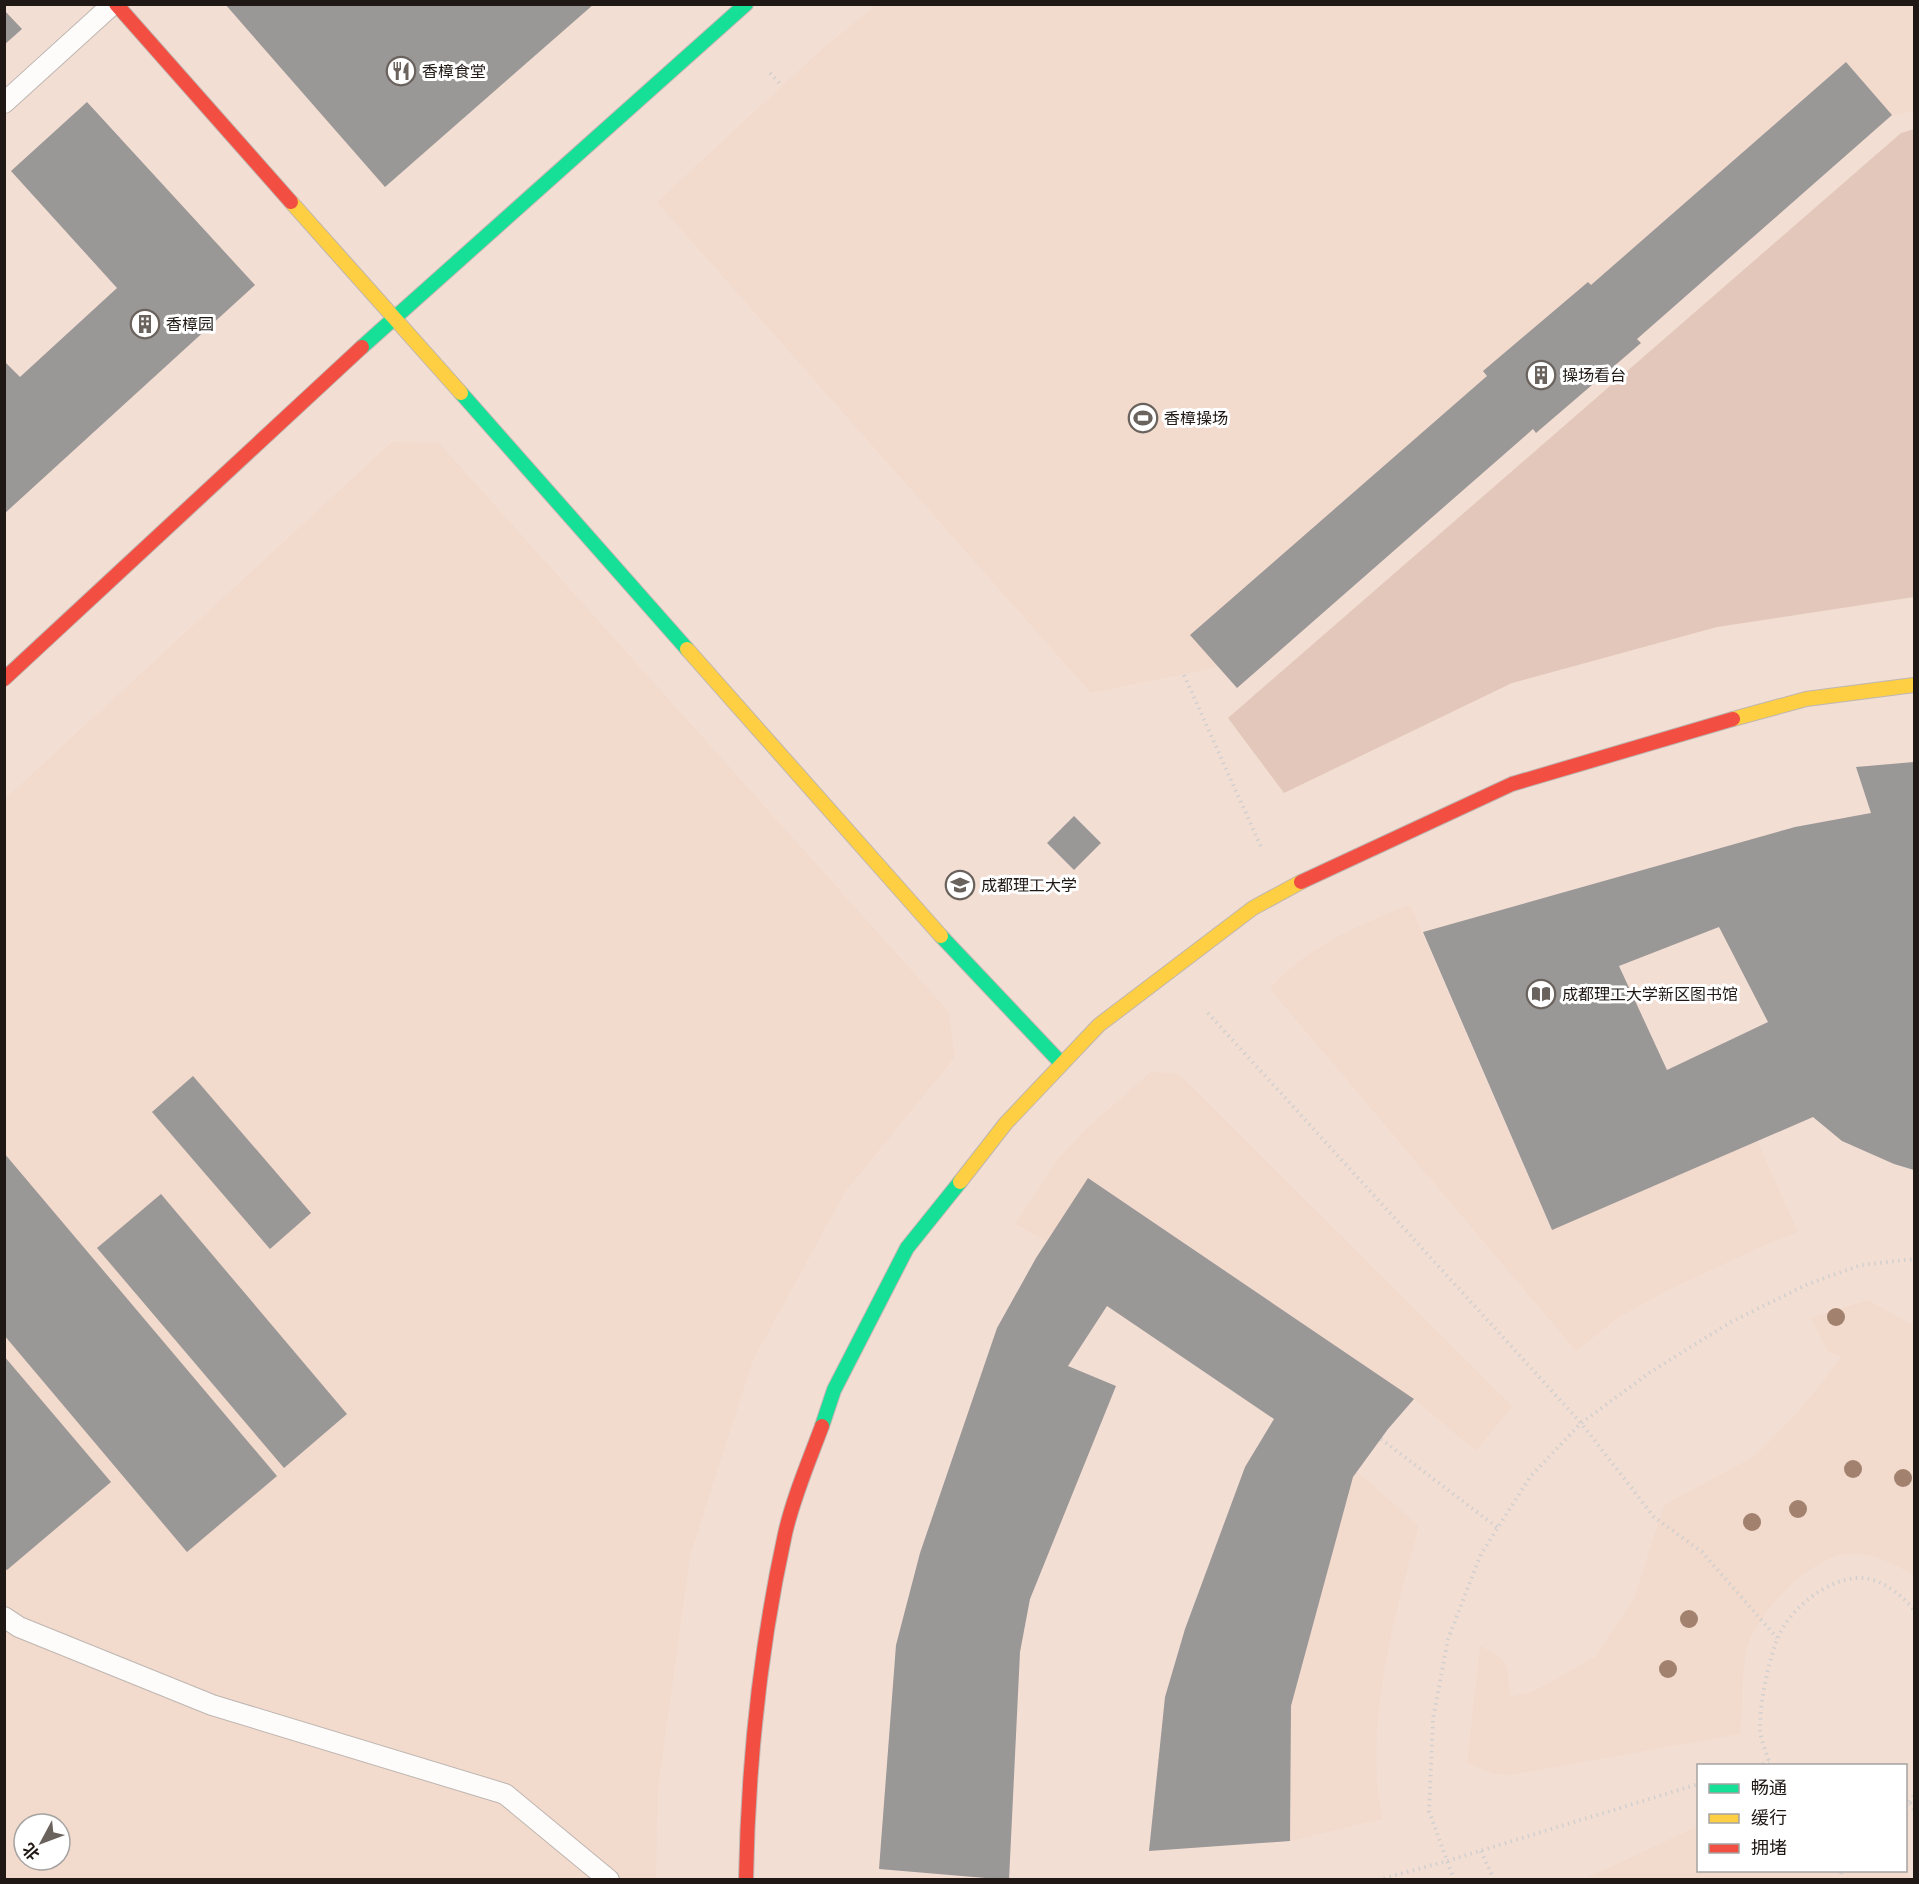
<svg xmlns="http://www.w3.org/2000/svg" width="1919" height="1884" font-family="Poppins,'Noto Sans SC',sans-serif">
<rect width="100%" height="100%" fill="#f5eae4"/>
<!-- built -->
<path fill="#f3ded4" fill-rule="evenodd" d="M5,5H1914V1879L5,1880ZM1698,1766H1906V1870H1698ZM24,1824H60V1860H24Z"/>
<!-- green -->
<g fill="#f2dacd" fill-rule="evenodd">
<polygon points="876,5 1914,5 1914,111 1892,115 1846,62 1191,635 1218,667 1091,693 657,202 821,50"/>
<path d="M392,442L439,443L948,1011L955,1057L845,1192L753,1360L690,1556L658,1789L656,1879L5,1880V799ZM24,1824H60V1860H24Z"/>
<path d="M1410,905L1551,1230L1757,1141L1798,1232L1776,1240L1670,1289L1619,1317L1576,1351L1270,989C1306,947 1360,924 1410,905Z"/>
<polygon points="1151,1072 1179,1074 1512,1406 1476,1451 1414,1399 1089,1178 1047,1241 1015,1224 1058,1159 1086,1129"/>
<path d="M1868,1300L1914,1326V1576C1894,1564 1872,1551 1847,1554C1808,1558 1754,1615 1746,1652C1741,1678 1743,1707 1740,1734L1510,1775L1494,1774L1467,1763L1480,1646C1511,1661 1507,1665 1510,1697L1534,1691L1595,1657L1634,1599L1664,1505L1755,1456L1799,1411L1842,1357L1828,1352L1811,1318Z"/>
<path d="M1357,1472L1419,1526C1394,1617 1364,1723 1382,1819L1290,1841L1291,1706L1353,1477Z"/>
<polygon points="1698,1826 1698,1870 1906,1870 1911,1879 1585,1879"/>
</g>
<!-- forest -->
<polygon fill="#e2c7ba" points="1914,129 1914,597 1717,627 1512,683 1284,793 1228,718 1901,133"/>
<!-- building -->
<g fill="#9a9797" fill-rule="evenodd">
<polygon points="225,4 594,4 385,187"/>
<polygon points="4,10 22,29 4,45"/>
<polygon points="1846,62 1892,115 1637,339 1641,343 1536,433 1533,429 1237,688 1190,635 1487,376 1483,371 1588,282 1591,285"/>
<polygon points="87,102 255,285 4,514 4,361 20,377 117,288 11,171"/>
<path d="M1914,762V1170L1894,1164L1842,1141L1813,1117L1552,1230L1423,932L1795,827L1871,813L1856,767ZM1719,927L1768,1022L1667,1070L1619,966Z"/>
<polygon points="1074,816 1101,843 1074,870 1047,843"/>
<polygon points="193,1076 311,1213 270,1249 152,1112"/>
<polygon points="4,1153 277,1476 187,1552 4,1335"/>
<polygon points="1088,1178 1414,1399 1388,1429 1353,1477 1291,1706 1290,1841 1149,1851 1165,1697 1185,1629 1245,1467 1274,1419 1107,1306 1068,1366 1116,1386 1030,1599 1020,1652 1009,1880 879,1869 896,1645 920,1553 997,1328 1036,1258"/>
<polygon points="161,1194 347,1414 284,1468 97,1248"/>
<polygon points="4,1356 111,1482 7,1570 4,1568"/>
</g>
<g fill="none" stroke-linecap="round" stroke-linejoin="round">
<!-- lane casing -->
<g stroke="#beb6b1" stroke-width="22">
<g id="lane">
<polyline points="4,103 113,4"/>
<polyline points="4,1617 19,1627 212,1705 505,1794 609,1880"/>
</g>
</g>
<!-- fast casing -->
<g stroke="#beb6b1" stroke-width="16">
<g id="fast">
<polyline points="362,347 746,4"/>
<polyline points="461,393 687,649"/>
<polyline points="941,936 1061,1063"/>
<polyline points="822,1426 834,1390 907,1248 960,1182"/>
</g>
</g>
<!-- slow casing -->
<g stroke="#beb6b1" stroke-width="16">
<g id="slow">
<polyline points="291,202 461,393"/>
<polyline points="687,649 941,936"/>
<polyline points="1733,719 1806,699 1914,685"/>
<polyline points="960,1182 1006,1123 1099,1025 1253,908 1301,882"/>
</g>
</g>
<!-- jam casing -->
<g stroke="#beb6b1" stroke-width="16">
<g id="jam">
<polyline points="116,4 291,202"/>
<polyline points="4,679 362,347"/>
<polyline points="1301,882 1512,784 1733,719"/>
<path d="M746,1880C748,1764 760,1648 785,1534C793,1498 809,1461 822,1426"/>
</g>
</g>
<!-- path -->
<g stroke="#d2d0ce" stroke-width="4" stroke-dasharray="1.5 4.5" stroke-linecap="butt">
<polyline points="770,73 782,86"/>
<polyline points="1184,675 1261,847"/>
<polyline points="1208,1013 1581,1423 1654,1517 1702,1552 1777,1638"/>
<polyline points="1381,1439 1498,1528"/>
<polyline points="1757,1766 1769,1762"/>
<path d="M1770,1766C1767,1754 1761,1741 1760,1730C1760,1702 1767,1667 1777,1640C1788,1610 1824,1581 1856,1578C1879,1576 1901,1594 1914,1610"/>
<polyline points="1910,1803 1914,1810"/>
<polyline points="1906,1807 1914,1795"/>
<polyline points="1481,1851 1494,1880"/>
<polyline points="1378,1880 1447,1861 1698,1784"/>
<polyline points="1454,1880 1429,1811 1433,1719 1448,1639 1481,1554 1530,1477 1581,1423 1652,1371 1731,1322 1808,1284 1861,1265 1914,1259"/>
<polyline points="1840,1880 1842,1870"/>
</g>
<!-- lane -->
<use href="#lane" stroke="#fefcfb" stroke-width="20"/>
<!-- fast -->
<use href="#fast" stroke="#16e098" stroke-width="14"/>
<!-- slow -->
<use href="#slow" stroke="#ffcf43" stroke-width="14"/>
<!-- jam -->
<use href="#jam" stroke="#f24e42" stroke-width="14"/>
</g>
<!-- trees -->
<g fill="#a2826e">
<circle cx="1836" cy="1317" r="9"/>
<circle cx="1853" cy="1469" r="9"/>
<circle cx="1903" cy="1478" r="9"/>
<circle cx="1798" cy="1509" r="9"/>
<circle cx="1752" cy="1522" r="9"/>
<circle cx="1689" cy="1619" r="9"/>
<circle cx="1668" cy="1669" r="9"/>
</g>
<!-- icons -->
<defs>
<g id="restaurant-ring" transform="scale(1.5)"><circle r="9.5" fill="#fff" stroke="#6a625d" stroke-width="1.5"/><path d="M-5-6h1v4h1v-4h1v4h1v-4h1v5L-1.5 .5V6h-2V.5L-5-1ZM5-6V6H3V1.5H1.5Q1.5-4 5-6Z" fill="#6a625d"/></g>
<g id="building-ring" transform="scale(1.5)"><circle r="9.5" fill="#fff" stroke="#6a625d" stroke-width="1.5"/><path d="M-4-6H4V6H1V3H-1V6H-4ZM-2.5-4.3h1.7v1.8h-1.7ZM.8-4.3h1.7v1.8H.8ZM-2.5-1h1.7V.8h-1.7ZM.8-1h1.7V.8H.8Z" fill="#6a625d"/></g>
<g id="stadium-ring" transform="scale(1.5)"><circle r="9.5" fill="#fff" stroke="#6a625d" stroke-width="1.5"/><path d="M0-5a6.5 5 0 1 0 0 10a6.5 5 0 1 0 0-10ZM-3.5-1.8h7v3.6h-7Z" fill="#6a625d"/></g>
<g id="university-ring" transform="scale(1.5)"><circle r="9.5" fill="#fff" stroke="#6a625d" stroke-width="1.5"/><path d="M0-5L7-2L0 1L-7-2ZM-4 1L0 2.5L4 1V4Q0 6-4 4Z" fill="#6a625d"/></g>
<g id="library-ring" transform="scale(1.5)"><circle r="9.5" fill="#fff" stroke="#6a625d" stroke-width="1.5"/><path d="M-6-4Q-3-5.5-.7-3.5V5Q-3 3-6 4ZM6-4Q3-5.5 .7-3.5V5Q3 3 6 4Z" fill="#6a625d"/></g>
</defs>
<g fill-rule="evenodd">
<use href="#restaurant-ring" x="401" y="71"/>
<use href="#building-ring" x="145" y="324"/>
<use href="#building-ring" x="1541" y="375"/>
<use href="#stadium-ring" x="1143" y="418"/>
<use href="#university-ring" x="960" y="885"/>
<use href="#library-ring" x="1541" y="994"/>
</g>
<g text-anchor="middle" stroke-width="6" stroke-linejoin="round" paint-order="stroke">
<!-- poi labels -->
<g font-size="16" fill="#1f1814" stroke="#fff" text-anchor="start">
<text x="422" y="77">香樟食堂</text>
<text x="166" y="330">香樟园</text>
<text x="1562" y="381">操场看台</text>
<text x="1164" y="424">香樟操场</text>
<text x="981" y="891">成都理工大学</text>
<text x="1562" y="1000">成都理工大学新区图书馆</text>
</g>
</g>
<!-- border -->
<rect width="1919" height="1884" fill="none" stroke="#1f1814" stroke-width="12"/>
<!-- legend -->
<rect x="1697" y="1764" width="210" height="108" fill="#ffffff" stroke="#a5a3a1" stroke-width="1.5"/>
<rect x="1709" y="1784" width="30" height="9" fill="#16e098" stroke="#a5a3a1" stroke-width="1.5"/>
<text x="1751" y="1794" font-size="18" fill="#1f1814">畅通</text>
<rect x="1709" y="1814" width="30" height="9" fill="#ffcf43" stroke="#a5a3a1" stroke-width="1.5"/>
<text x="1751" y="1824" font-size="18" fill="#1f1814">缓行</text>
<rect x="1709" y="1844" width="30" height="9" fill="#f24e42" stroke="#a5a3a1" stroke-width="1.5"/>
<text x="1751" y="1854" font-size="18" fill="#1f1814">拥堵</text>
<!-- north arrow -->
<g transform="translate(42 1842) rotate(229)"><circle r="28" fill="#ffffff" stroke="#a5a3a1" stroke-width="1.5"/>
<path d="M0-4.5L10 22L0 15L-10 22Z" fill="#6a625d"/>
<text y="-9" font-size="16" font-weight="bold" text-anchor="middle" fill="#1f1814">北</text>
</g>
</svg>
